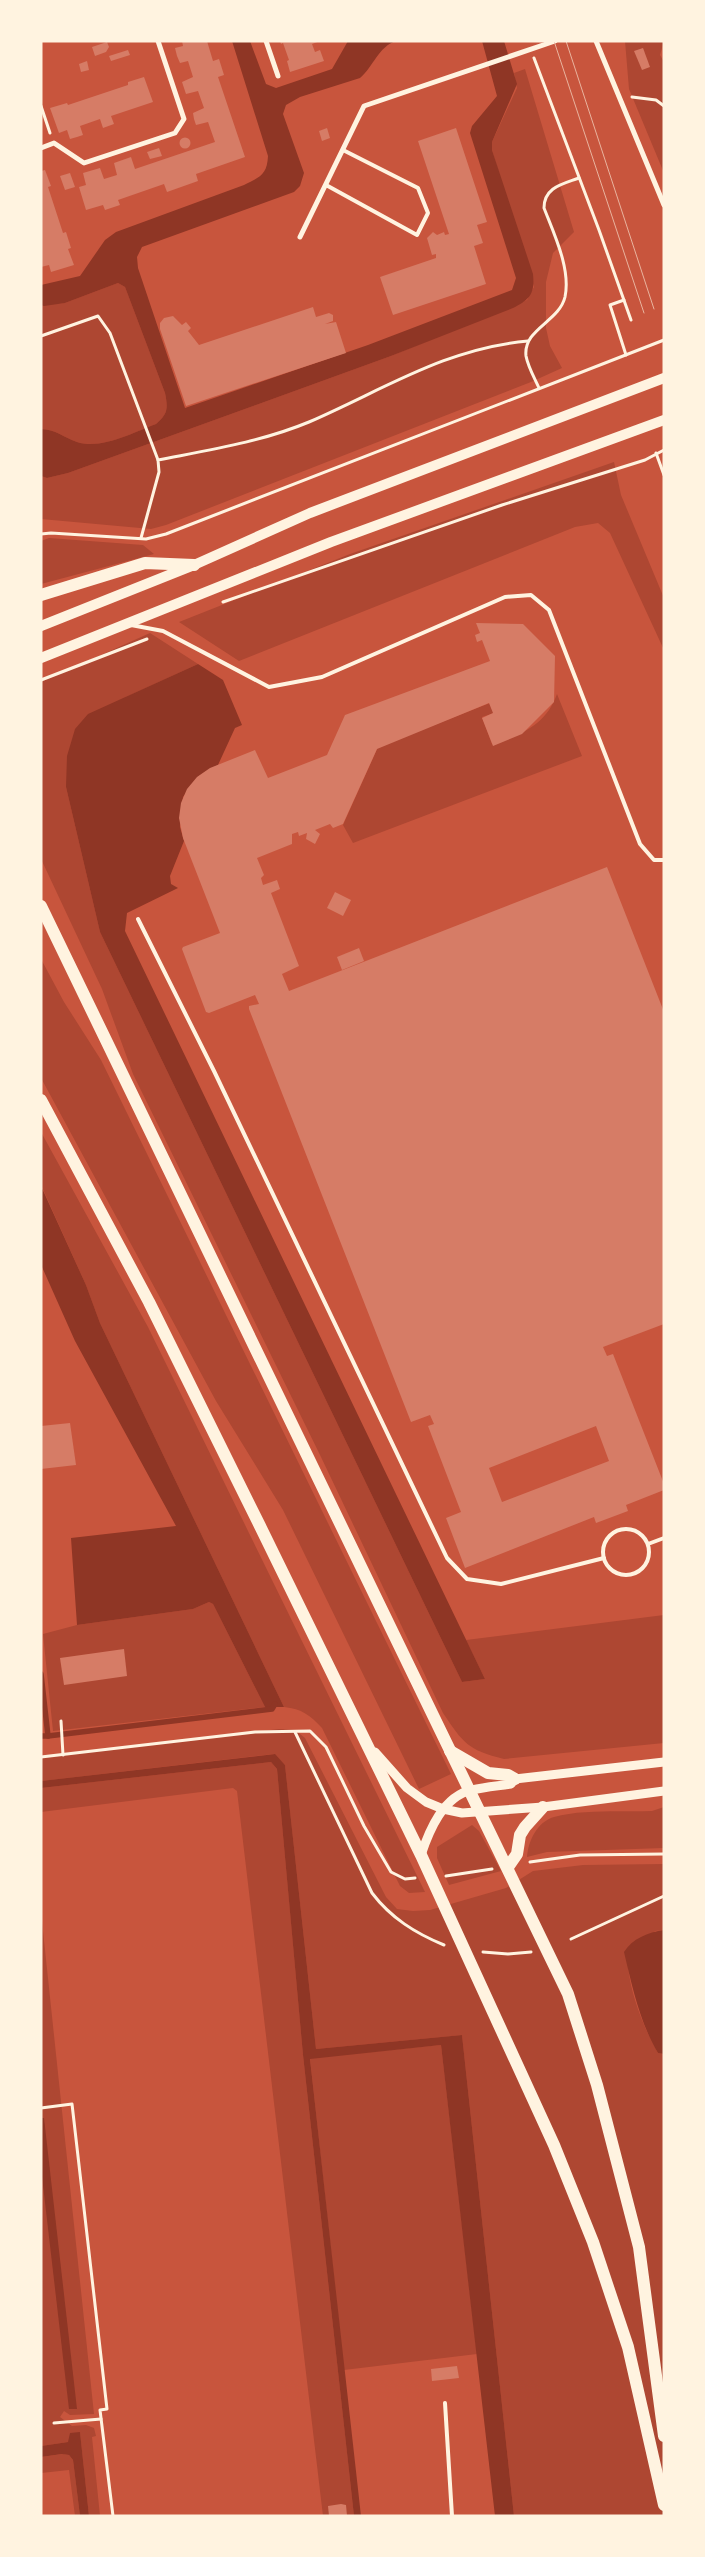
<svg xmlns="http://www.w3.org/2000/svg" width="705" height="2557" font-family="Jost,sans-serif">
<rect width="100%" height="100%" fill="#c8553d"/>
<!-- green -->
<g fill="#ae4732">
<polygon points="625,41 664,41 660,55 664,62 664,173 629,89"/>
<polygon points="525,69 574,232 553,253 546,282 546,328 550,346 562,368 531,382 166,525 151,529 41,519 41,476 47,478 68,473 391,356 527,300 534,287 492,150 492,142 517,88 514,73"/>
<path d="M118,283L125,287L165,393C168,408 168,414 156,424C134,432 101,450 77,442C65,438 55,429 41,429V305L65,303Z"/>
<polygon points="614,462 621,495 664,598 664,650 610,533 598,523 575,527 239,661 179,622 350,554"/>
<polygon points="49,538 143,545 154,554 41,584 41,541"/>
<path d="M150,633L198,664L126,697L66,787L100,932L462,1682L485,1679L466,1640L664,1615V1743L504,1759C468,1750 463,1743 443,1713L321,1457L133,1074L102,989L41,859V682Z"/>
<path d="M557,694L582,756L353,843L343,825L378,747L490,703L494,713L482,717L492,744C521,735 546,725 557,694Z"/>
<polygon points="41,959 64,1002 101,1060 451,1774 419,1789 283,1510 216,1401 41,1078"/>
<path d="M41,1132L148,1327L425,1892L409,1893L400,1886L322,1728C310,1715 302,1709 284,1707L100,1323L86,1285L41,1185Z"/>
<polygon points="209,1602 213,1604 265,1707 53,1731 43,1634 77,1625 193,1609"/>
<path d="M279,1729L295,1730L305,1738L386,1897L397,1909L413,1911L430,1910L506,1888L533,1871L583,1865L664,1864V1930L655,1931L628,1967C631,1995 644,2029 658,2053L664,2054V2516H514L462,2035L316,2049L285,1765L274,1754L41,1781V1757Z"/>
<polygon points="271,1762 277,1769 303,2055 354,2516 323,2516 237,1791 233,1788 41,1812 41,1788"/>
<path d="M664,1807V1848L547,1852L527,1857C528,1841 537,1822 554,1817C582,1809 622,1812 652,1811Z"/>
<polygon points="472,1825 479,1831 501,1871 449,1885 437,1858 437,1847"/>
<polygon points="41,1912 94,2414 70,2415 64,2411 60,2417 72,2426 86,2425 94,2428 96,2436 92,2437 100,2516 89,2516 80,2432 68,2442 41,2446"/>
<polygon points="441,2045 477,2354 344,2370 310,2058"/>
<polygon points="63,2454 69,2455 73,2460 80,2516 75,2516 69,2470 41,2473 41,2457"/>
</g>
<!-- water -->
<g fill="#8f3625">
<path d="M232,41H250L266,84L276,88L332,69L348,41H396C378,47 374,66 360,78L300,97L286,105L283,114L304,173L300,186L294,192L142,247L137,257L138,268L185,408L368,345L512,290L516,278L470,133L472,126L497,96L482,41H504L517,84L492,142V150L533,274C535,294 530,299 513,308L391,356L68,473L47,478L41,476V429C55,429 65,438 77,442C101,450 134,432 156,424C168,414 168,408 165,393L125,287L118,283L65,303L44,306L41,305V285L80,276L105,240L116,232L244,185C260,177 267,175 268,156Z"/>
<polygon points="198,664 223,680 242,725 235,728 218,765 199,776 183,797 180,827 184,841 170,876 171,884 178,888 127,913 125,931 485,1679 462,1682 100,932 66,787 67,756 75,729 88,714"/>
<polygon points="41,1186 86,1285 100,1323 284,1707 265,1707 213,1604 209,1602 193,1609 77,1625 71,1538 176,1526 75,1341 42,1267"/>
<polygon points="275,1754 285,1765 316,2049 462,2035 514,2516 495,2516 441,2045 310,2059 361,2516 354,2516 303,2055 277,1769 271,1762 41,1788 41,1781"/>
<path d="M664,1930V2054L658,2053C640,2023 632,1986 624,1952C632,1939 648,1932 664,1930Z"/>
<polygon points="41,2118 44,2118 77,2409 69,2409 41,2168"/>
<polygon points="80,2432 89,2516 80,2516 73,2460 69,2455 62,2454 41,2457 41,2446 68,2442 70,2433"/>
</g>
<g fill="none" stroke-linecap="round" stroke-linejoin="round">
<!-- stream -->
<g stroke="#8f3625" stroke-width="5.5">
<polyline points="41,1674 48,1736 41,1736"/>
<polyline points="48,1736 272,1709 275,1704"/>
</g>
</g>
<!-- building -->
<g fill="#d67c66" fill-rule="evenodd">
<polygon points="182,41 207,41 213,61 219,59 224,75 218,77 245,157 196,174 198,181 167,192 164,184 118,200 120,205 105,210 103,205 86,210 79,187 86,185 83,173 100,168 104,179 117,175 114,163 131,157 135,169 215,142 208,122 196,125 194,119 193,113 204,108 198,91 186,94 182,82 193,77 188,61 180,63 177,56 175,48 183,46"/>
<polygon points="280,41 320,41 312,44 315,52 320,50 324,61 290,72 287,61 289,60 283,43 281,44"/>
<polygon points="107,42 109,47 106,52 95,56 92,47"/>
<polygon points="643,48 650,67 642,70 634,51"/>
<polygon points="128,50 130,55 111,61 109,56"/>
<polygon points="87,61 89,70 81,72 79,64"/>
<polygon points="144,77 153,102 111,116 114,124 103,128 100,119 80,126 83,135 77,137 70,139 67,130 59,133 50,108 67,103 68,105 128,85 128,82"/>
<polygon points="327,128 330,138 322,141 319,131"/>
<polygon points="456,128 487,222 477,225 483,243 474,246 486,284 393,315 380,277 436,258 436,254 432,255 427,238 433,232 437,235 444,232 445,235 449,234 418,141"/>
<circle cx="185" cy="143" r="5.5"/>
<polygon points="159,148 162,156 150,159 147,152"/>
<polygon points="45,170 51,186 48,187 63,233 66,232 71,248 68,249 74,265 51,272 49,265 41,267 41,171"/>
<polygon points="70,173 75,187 65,190 60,176"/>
<polygon points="313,307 316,317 329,313 333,315 333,321 325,324 336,322 346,353 186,406 160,329 160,323 164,318 173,316 182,325 186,322 191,328 188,331 199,345"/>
<path d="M476,623L523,624L555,656L554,702L522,734L493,746L482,718L493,713L489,703L377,749L343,824L333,828L330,824L315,830L320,834L315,844L306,839L307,833L299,836L298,832L292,834V844L257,858L264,875L261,878L263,885L277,880L280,889L271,893L299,966L282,974L289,991L607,867L664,1012V1324L603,1347L607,1356L613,1354L664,1484V1490L626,1505L628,1511L596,1523L594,1517L465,1568L446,1518L461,1512L428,1426L434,1424L430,1415L411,1422L249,1009V1006L259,1004L255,995L209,1013L206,1012L182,949L183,947L220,933L183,838L179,818L181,803L187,789L197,777L210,768L255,750L268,778L327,755L345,715L490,661L482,640L477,642L475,635L480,633ZM596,1426L609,1461L502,1502L489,1468Z"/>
<polygon points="335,892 351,900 343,916 327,908"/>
<polygon points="359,948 364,961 342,970 337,957"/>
<polygon points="70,1423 76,1465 41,1469 41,1426"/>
<polygon points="124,1649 127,1676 64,1685 60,1658"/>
<polygon points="457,2366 459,2378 432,2381 431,2369"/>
<polygon points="341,2504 346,2505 347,2516 329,2516 328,2506"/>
</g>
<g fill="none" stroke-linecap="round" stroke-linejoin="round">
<!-- path -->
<g stroke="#fff3e0" stroke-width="3">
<polyline points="534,58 599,230 631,320"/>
<polyline points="632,97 656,100 664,106"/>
<polyline points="41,106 50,133"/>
<polyline points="624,300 610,305 626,355"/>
<polyline points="41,336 98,316 110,333 158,460"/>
<path d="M539,388C535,379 528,367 526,356C523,329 559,322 565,297C571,269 554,234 544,208C544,187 563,184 579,178"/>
<polyline points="656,453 664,475"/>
<polyline points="41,534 51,533 146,539 166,534 664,340"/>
<path d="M141,538L159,472L158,460C209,450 261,442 309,422C383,390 446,348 528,341"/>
<polyline points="223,602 502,505 645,460 664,450"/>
<polyline points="41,680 147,639"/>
<polyline points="61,1721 63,1755"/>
<path d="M295,1732L372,1893C391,1918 415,1933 444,1945"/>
<polyline points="41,1757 255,1732 310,1731 326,1747 364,1826 391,1872 405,1879 415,1878"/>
<polyline points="530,1862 580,1855 664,1854"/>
<polyline points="446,1876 492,1869"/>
<polyline points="571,1939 664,1896"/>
<polyline points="483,1952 508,1954 531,1952"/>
<polyline points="41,2108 72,2104 107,2409 100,2410 113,2516"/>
<polyline points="54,2423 101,2419"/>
</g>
<!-- service -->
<g stroke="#fff3e0" stroke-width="4">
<polyline points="326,185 417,235 428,213 418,188 343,150"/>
<polyline points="131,625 163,631 269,687 322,677 505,597 531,595 549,610 640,844 654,860 664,860"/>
<polyline points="138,919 214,1071 447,1558 467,1579 501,1584 604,1558"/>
<circle cx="626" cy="1552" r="23"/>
<polyline points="648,1544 664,1538"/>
<polyline points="445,2403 452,2516"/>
</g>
<!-- minor -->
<g stroke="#fff3e0" stroke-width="5">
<polyline points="266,41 278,76"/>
<polyline points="596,41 664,205"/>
<polyline points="41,148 54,143 84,163 175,133 184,119 158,41"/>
<polyline points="300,237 364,106 555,41"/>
</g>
<!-- tertiary -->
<g stroke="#fff3e0" stroke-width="9">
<polyline points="375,1752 407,1788 426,1802 443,1809 462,1813 543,1807 664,1791"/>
<path d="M421,1855C429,1831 443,1796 472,1790C485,1787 498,1786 511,1784L515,1779L664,1762"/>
</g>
<!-- secondary -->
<g stroke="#fff3e0" stroke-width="10">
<polyline points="41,626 194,565 310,513 664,378"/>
<polyline points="41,658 331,542 664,420"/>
</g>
<!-- primary -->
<g stroke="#fff3e0" stroke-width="12">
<polyline points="41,595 145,563 194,565"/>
<polyline points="41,906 568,1994 597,2085 639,2247 664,2436"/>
<polyline points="41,1100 149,1302 260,1526 421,1855 554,2145 593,2242 628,2347 664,2505"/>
<polyline points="450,1751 488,1773 508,1775 515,1779"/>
<polyline points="508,1867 517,1854 520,1835 525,1827 543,1807"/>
</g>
<!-- tram -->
<g stroke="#e9b49f" stroke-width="1">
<polyline points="554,41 644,313"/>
<polyline points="566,41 654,309"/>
</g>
</g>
<!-- border -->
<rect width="705" height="2557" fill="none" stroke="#fff3e0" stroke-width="85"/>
</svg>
